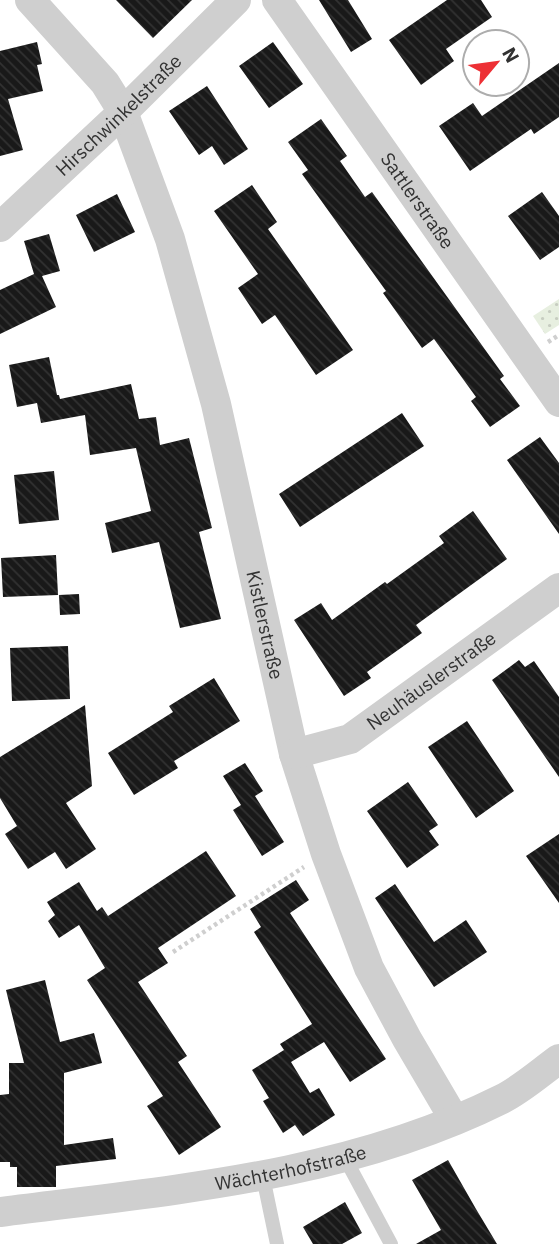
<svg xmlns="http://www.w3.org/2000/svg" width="559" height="1244" viewBox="0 0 559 1244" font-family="'IBM Plex Sans',sans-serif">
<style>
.park{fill:url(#park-dots)}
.building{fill:url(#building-back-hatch)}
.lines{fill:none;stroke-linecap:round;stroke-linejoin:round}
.path{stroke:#cfcfcf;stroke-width:4.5;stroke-dasharray:3.5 3.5;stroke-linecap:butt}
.lane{stroke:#cfcfcf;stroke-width:14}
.street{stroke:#cfcfcf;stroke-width:30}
.labels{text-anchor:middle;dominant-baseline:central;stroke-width:7;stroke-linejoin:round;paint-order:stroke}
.street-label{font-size:19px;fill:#323232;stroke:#fff}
</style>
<defs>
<pattern id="park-dots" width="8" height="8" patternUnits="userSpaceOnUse" patternTransform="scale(1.75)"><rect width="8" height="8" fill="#e7efe0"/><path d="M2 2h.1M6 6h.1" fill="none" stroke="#c7cdc1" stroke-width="1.8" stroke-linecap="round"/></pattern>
<pattern id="building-back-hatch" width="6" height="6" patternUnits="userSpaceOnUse" patternTransform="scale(1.75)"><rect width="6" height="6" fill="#191919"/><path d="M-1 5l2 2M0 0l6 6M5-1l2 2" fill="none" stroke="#323232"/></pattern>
</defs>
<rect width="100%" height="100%" fill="#fff"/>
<path class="park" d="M559 299V325L545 334 533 316Z"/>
<path class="building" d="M116 0H192L153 38Z
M319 0H348L372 39 351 52Z
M447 0H481L492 17 446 49 454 61 421 85 389 40Z
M37 42 42 64 37 65 43 91 8 99 23 150 0 156V51Z
M273 42 303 84 269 108 239 66Z
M559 63V117L534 134 531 129 470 171 439 126 473 103 482 116Z
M207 86 248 149 224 165 212 146 199 155 169 111Z
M321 119 347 156 340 161 365 197 372 192 504 376 500 379 520 406 490 427 471 401 476 397 434 339 422 348 383 293 386 291 302 174 308 170 288 142Z
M252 185 277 222 268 229 353 350 316 375 275 315 262 324 238 288 258 274 214 211Z
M542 192 559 216V247L540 260 508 216Z
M117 194 135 232 94 252 76 215Z
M49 234 60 271 42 276 56 307 0 334V290L34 274 24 241Z
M49 357 57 395H59L60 399 131 384 139 419 156 417 160 445 189 438 212 528 199 532 221 619 180 628 159 542 112 553 105 523 151 511 136 448 90 455 85 415 41 423 37 403 17 407 9 365Z
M402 413 424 446 300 527 279 494Z
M540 437 559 463V534L507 460Z
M54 471 59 520 19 524 14 475Z
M473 511 507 559 416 625 422 633 367 672 371 678 344 696 294 620 321 603 332 620 385 582 387 584 444 543 439 536Z
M56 555 58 595 3 597 1 558Z
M79 594 80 614 60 615 59 595Z
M68 646 70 699 12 701 10 648Z
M519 660 525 667 534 661 559 697V777L492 680Z
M214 678 240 721 174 761 178 768 134 795 108 753 173 712 169 706Z
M85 705 92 786 66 803 96 849 66 869 55 852 28 869 5 834 17 826 0 798V757Z
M467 721 514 791 476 818 428 747Z
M245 763 263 791 255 796 284 842 262 856 233 810 241 805 223 776Z
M408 782 438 825 429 831 439 845 407 868 367 811Z
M559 834V903L526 856Z
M206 851 236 896 158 948 168 963 138 982 187 1056 178 1062 221 1127 179 1155 147 1106 163 1096 87 980 105 968 79 925 59 938 48 921 55 915 47 902 79 882 97 911 102 907 108 916Z
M296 880 309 900 290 913 386 1059 350 1082 324 1042 291 1062 310 1093 319 1088 335 1115 303 1136 295 1125 283 1133 263 1101 269 1098 252 1070 284 1050 280 1044 312 1024 254 932 261 927 250 909Z
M395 884 434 942 466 920 487 952 434 987 375 898Z
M45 980 60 1042 94 1033 102 1063 64 1073V1145L113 1138 116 1159 56 1166V1187H17V1167H10V1162H0V1095L9 1094V1063H24L6 990Z
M448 1160 476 1209 497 1244H416L441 1230 412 1180Z
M345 1202 362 1233 342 1244H313L303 1227Z"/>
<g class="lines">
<path class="path" d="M548 342 559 335
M173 952 304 867"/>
<path class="lane" d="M345 1158 391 1244
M263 1177 277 1244"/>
<g class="street">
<path id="s1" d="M30 0 105 83 123 112 170 239 216 404 294 754 326 854 369 968 407 1039 454 1119"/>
<path id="s2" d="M277 0 559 402"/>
<path id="s3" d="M0 227 123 112 236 0"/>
<path id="s4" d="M294 754 350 739 559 588"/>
<path id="s5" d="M0 1212C171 1190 346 1177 502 1099 522 1089 541 1072 559 1059"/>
</g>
</g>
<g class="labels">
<g class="street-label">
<text stroke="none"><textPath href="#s3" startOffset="163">Hirschwinkelstraße</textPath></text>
<text stroke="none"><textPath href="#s2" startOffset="245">Sattlerstraße</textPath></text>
<text stroke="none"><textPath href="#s1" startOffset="679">Kistlerstraße</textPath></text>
<text stroke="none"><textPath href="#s4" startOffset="158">Neuhäuslerstraße</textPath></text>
<text stroke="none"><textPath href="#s5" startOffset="294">Wächterhofstraße</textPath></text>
</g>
</g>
<g transform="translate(496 63) rotate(61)"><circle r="33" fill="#ffffff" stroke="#adadad" stroke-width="2"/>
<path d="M0-5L12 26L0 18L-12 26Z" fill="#ed3035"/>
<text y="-10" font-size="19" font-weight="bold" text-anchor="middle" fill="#323232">N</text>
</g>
</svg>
